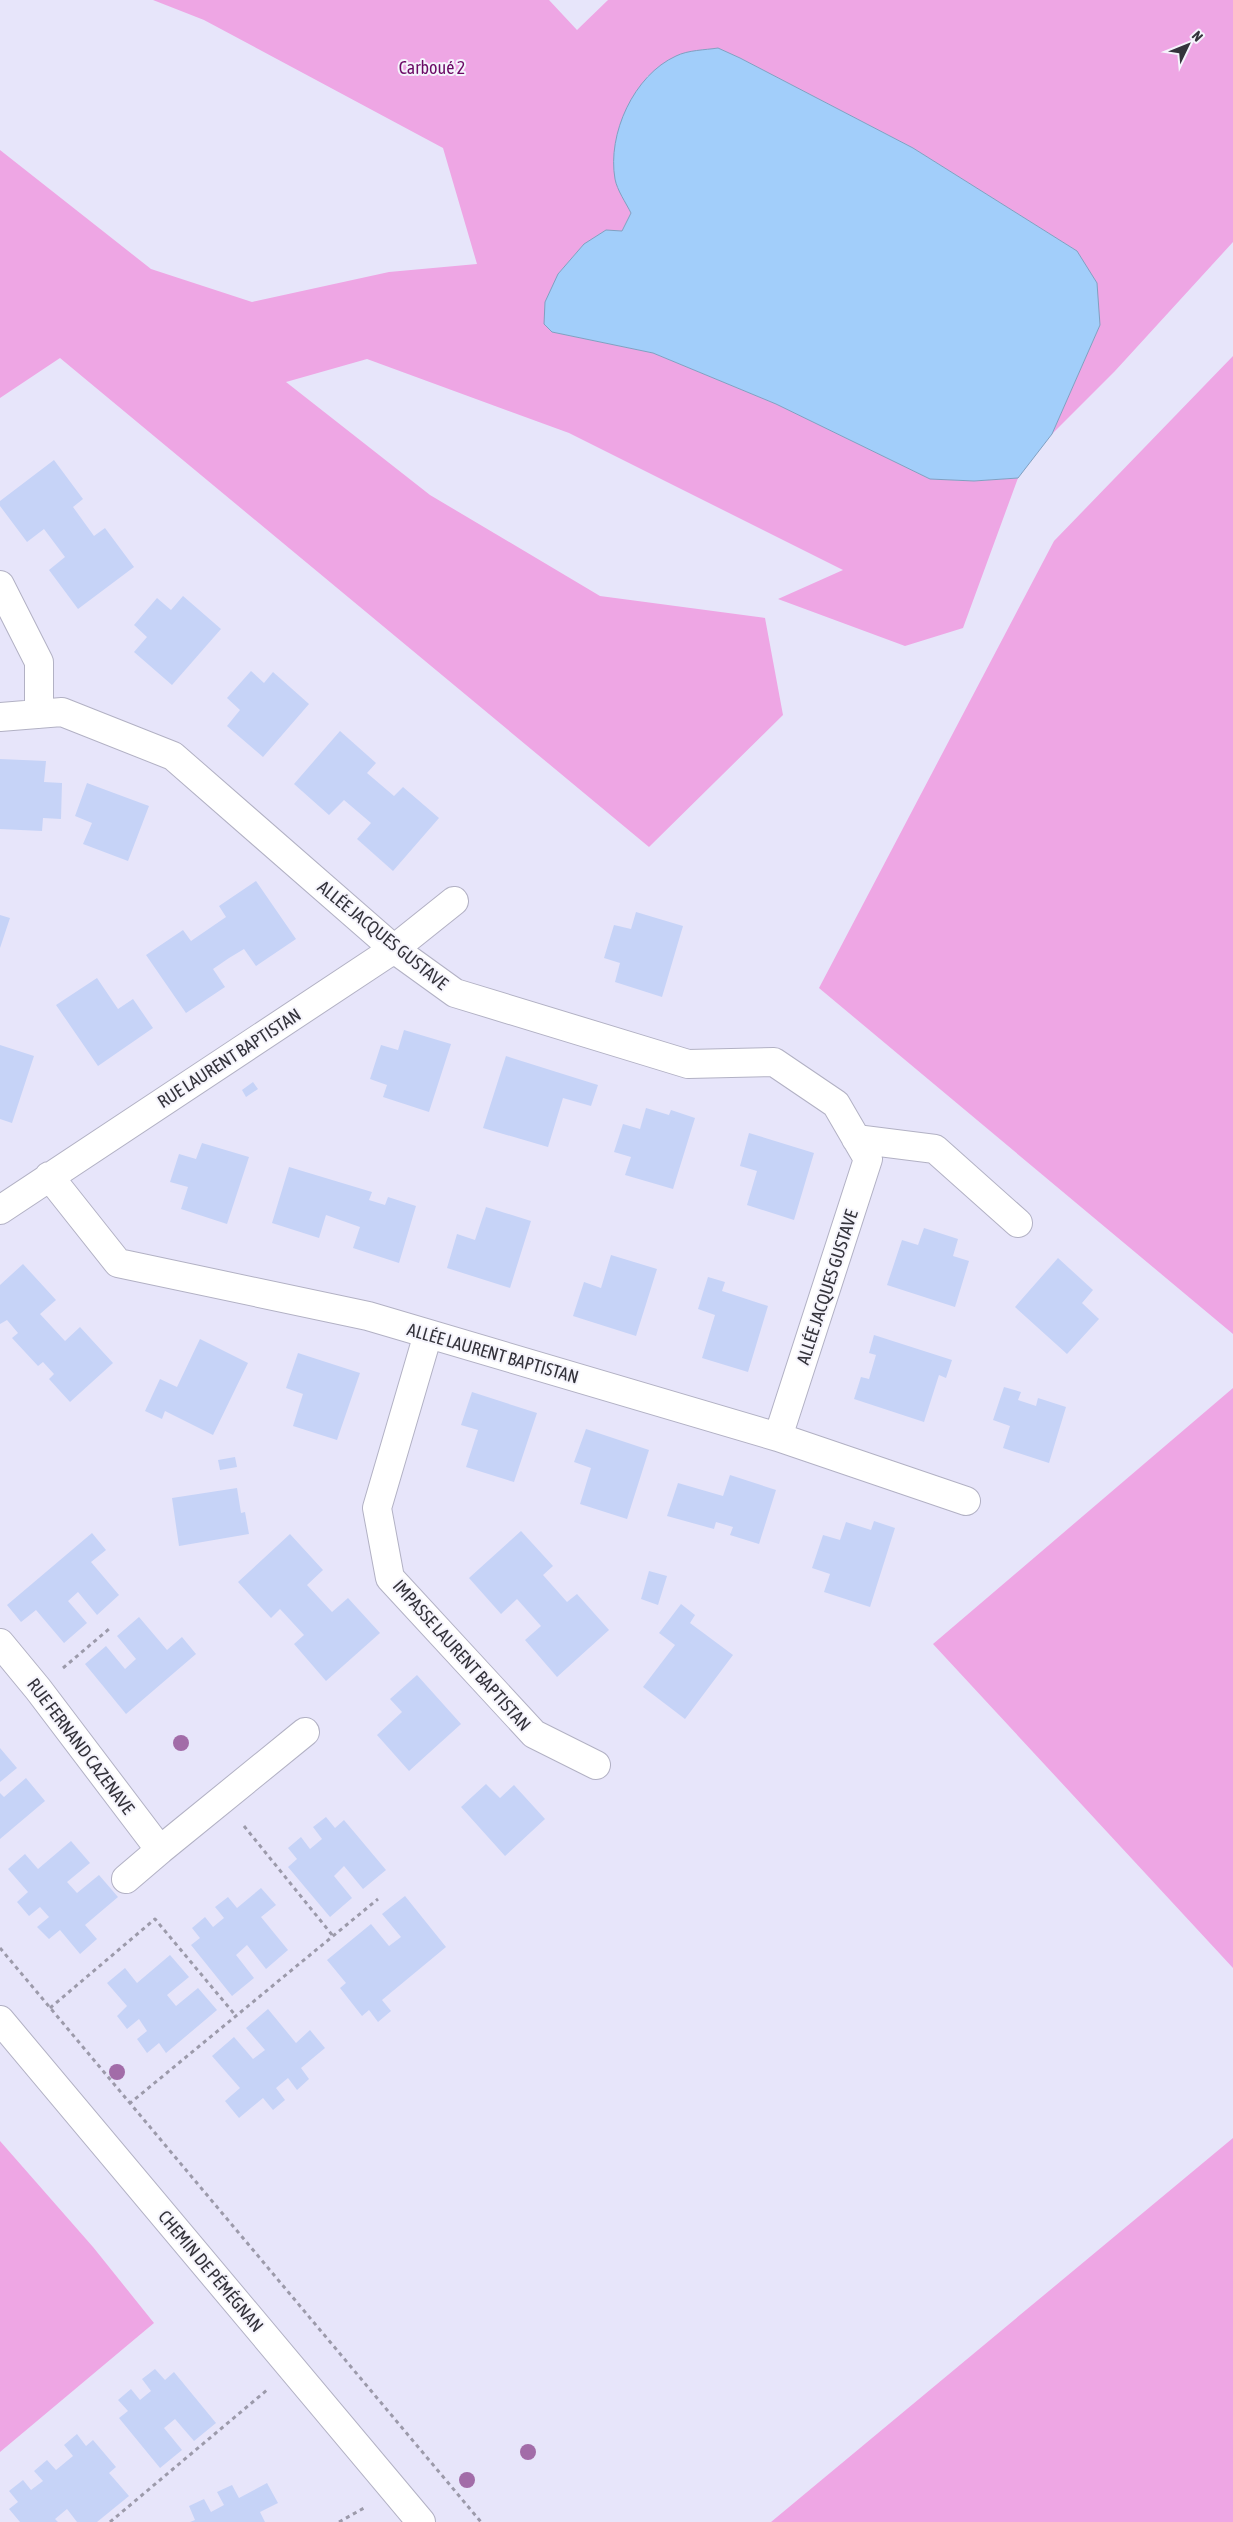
<svg xmlns="http://www.w3.org/2000/svg" width="1233" height="2522" viewBox="0 0 1233 2522" font-family="'Asap Condensed',sans-serif">
<style>
.green{fill:#eea6e4}
.water{fill:#a2cefa;stroke:#81a0c1}
.building{fill:#c6d3f7}
.lines{fill:none;stroke-linecap:round;stroke-linejoin:round}
.minor-casing{stroke:#b2b1c4;stroke-width:30}
.path{stroke:#9c9aaa;stroke-width:3;stroke-dasharray:4 4;stroke-linecap:butt}
.minor{stroke:#fff;stroke-width:28}
.tree{fill:#a26ca8}
.labels{text-anchor:middle;dominant-baseline:central;stroke-width:4;stroke-linejoin:round;paint-order:stroke}
.park-label{font-size:18px;fill:#6a0964;stroke:#f5f4fc}
.street-label{font-size:18px;fill:#34333b;stroke:#f5f4fc}
</style>
<rect width="100%" height="100%" fill="#e7e5fa"/>
<path class="green" d="M153 0H549L577 30 608 0H1233V242L1115 371 1052 434 1100 325 1077 251 913 148 740 58 718 48 677 56 647 77 615 180 631 213 622 231 606 230 584 244 558 274 552 332 653 353 776 404 930 479 974 481 1018 478 963 628 905 646 778 599 843 570 569 433 367 359 286 382 430 495 600 596 765 618 783 715 649 847 60 358 0 398V150L151 269 252 302 389 272 477 264 443 148 204 20Z
M1233 356V1334L819 988 1054 541Z
M1233 1388V1968L933 1644Z
M1233 2138V2522H771Z
M0 2141 93 2247 154 2323 0 2452Z"/>
<path class="water" d="M718 48 740 58 913 148 1077 251 1097 283 1100 325 1052 434 1018 478 974 481 930 479 776 404 653 353 552 332 544 324 545 302 558 274 584 244 606 230 622 231 631 213C626 203 617 190 615 179 607 134 634 75 676 56 688 50 705 50 718 48Z"/>
<path class="building" d="M54 460 83 499 73 507 94 536 105 528 134 567 78 609 49 570 65 557 44 529 27 542 0 506V501Z
M183 596 221 629 172 685 134 652 147 637 134 625 157 598 171 610Z
M251 671 264 683 273 672 309 704 263 757 227 726 240 710 227 698Z
M340 731 376 763 367 773 394 796 403 787 439 818 393 871 357 839 371 823 344 800 329 815 294 784Z
M0 759 46 761 44 782 62 783 61 819 43 818 42 831 0 829Z
M87 783 149 806 128 861 83 844 92 823 75 816Z
M256 881 296 939 256 966 244 949 229 958 213 969 225 987 186 1013 146 955 183 930 191 941 226 917 219 906Z
M636 912 683 926 662 997 615 982 620 963 604 958 614 925 631 929Z
M0 915 10 918 0 948Z
M97 978 118 1009 133 999 153 1028 98 1066 56 1005Z
M404 1030 451 1044 429 1112 383 1097 387 1085 370 1079 381 1045 398 1050Z
M0 1045 34 1056 12 1123 0 1119Z
M506 1056 598 1085 591 1106 563 1098 548 1147 483 1128Z
M253 1082 258 1089 246 1097 242 1090Z
M646 1108 669 1115 671 1110 695 1118 673 1189 625 1175 631 1157 614 1152 623 1124 640 1129Z
M749 1133 814 1153 794 1220 747 1205 757 1171 740 1166Z
M202 1143 249 1157 227 1224 181 1209 188 1187 170 1182 179 1154 196 1159Z
M289 1167 372 1192 369 1200 385 1205 388 1197 416 1206 399 1263 353 1248 360 1227 326 1215 319 1238 272 1223Z
M486 1207 531 1221 510 1288 447 1268 457 1234 475 1240Z
M924 1228 958 1239 953 1256 969 1261 955 1307 887 1285 902 1240 918 1245Z
M611 1255 657 1269 636 1336 573 1316 584 1282 601 1288Z
M1058 1258 1093 1290 1082 1303 1099 1319 1067 1354 1015 1307Z
M23 1264 56 1300 40 1314 65 1341 80 1327 113 1363 70 1402 49 1379 54 1374 43 1362 38 1366 12 1338 18 1333 7 1320 0 1324V1285Z
M708 1277 725 1282 722 1291 768 1306 748 1372 702 1358 715 1315 698 1309Z
M874 1335 952 1360 946 1378 939 1375 924 1422 854 1399 861 1377 869 1379 876 1355 869 1353Z
M200 1339 248 1363 213 1435 165 1411 162 1419 145 1411 160 1379 177 1387Z
M298 1353 360 1373 337 1440 293 1426 303 1394 286 1388Z
M1004 1387 1021 1392 1018 1400 1036 1406 1038 1398 1066 1407 1049 1463 1003 1448 1010 1426 993 1420Z
M472 1392 537 1413 514 1482 466 1467 478 1430 461 1425Z
M586 1429 649 1450 627 1519 580 1504 591 1468 574 1462Z
M235 1457 237 1467 220 1470 218 1460Z
M730 1475 776 1490 759 1544 730 1535 733 1527 716 1522 714 1529 667 1516 678 1483 723 1496Z
M237 1488 241 1513 245 1512 249 1534 179 1546 172 1498Z
M874 1521 895 1528 870 1607 824 1592 830 1574 812 1568 823 1535 840 1540 846 1522 871 1530Z
M521 1531 553 1566 543 1575 567 1602 577 1594 609 1630 557 1677 525 1640 541 1626 517 1599 501 1614 469 1578Z
M92 1533 106 1550 91 1562 119 1595 97 1615 78 1592 68 1601 87 1623 64 1643 36 1610 21 1622 7 1605Z
M290 1534 323 1570 307 1585 332 1612 348 1598 380 1633 326 1681 294 1644 304 1635 280 1609 271 1618 238 1582Z
M649 1571 667 1576 658 1605 641 1599Z
M681 1604 695 1615 690 1623 733 1655 685 1719 643 1687 675 1645 659 1633Z
M139 1617 167 1650 182 1637 196 1654 126 1714 85 1664 106 1646 125 1669 136 1659 117 1636Z
M417 1675 461 1724 409 1771 377 1735 402 1712 390 1699Z
M0 1748 17 1768 0 1782Z
M26 1778 45 1801 0 1839V1793L4 1797Z
M486 1784 500 1798 514 1785 545 1819 505 1856 461 1807Z
M326 1817 335 1828 344 1820 386 1870 363 1889 344 1866 334 1876 352 1898 330 1917 288 1867 297 1859 288 1848 301 1837 310 1849 322 1839 313 1827Z
M71 1841 90 1863 67 1882 77 1893 99 1875 118 1897 85 1925 97 1939 80 1954 60 1930 49 1939 37 1927 49 1917 40 1907 29 1916 17 1902 28 1892 8 1869 25 1854 38 1869Z
M261 1888 276 1905 261 1917 288 1950 266 1969 247 1945 236 1955 254 1978 232 1996 191 1945 200 1938 192 1928 205 1917 213 1927 224 1918 215 1907 228 1897 237 1908Z
M405 1896 446 1947 382 2000 391 2011 378 2022 369 2010 362 2016 340 1988 346 1983 327 1960 371 1924 389 1946 401 1937 382 1914Z
M170 1955 189 1977 167 1995 176 2006 198 1988 217 2010 166 2053 159 2043 147 2053 137 2039 147 2031 139 2019 127 2029 117 2016 127 2006 107 1983 125 1968 137 1983Z
M268 2009 296 2043 310 2030 325 2048 301 2068 309 2079 297 2090 288 2078 276 2088 285 2100 273 2110 263 2098 239 2118 225 2101 240 2088 212 2056 234 2037 253 2059 265 2050 246 2028Z
M155 2369 165 2380 174 2372 216 2423 194 2441 175 2419 164 2428 182 2450 160 2468 119 2418 128 2411 118 2400 131 2389 140 2400 151 2391 142 2379Z
M77 2434 86 2446 93 2440 116 2467 109 2473 129 2496 97 2522H77L67 2509 55 2519 58 2522H20L9 2509 18 2502 9 2491 23 2480 31 2490 43 2481 34 2471 47 2460 56 2470 73 2456 64 2445Z
M267 2483 278 2503 260 2512 265 2522H190L195 2520 189 2506 204 2499 211 2512 224 2505 217 2492 232 2485 239 2498Z"/>
<g class="lines">
<defs>
<path id="minor" d="M0 585 39 662V714
M0 717 62 712 173 756 394 949 455 993 688 1064 774 1062 836 1104 868 1159 778 1437
M856 1139 935 1149 1018 1223
M49 1176 118 1263 368 1316 778 1437 966 1501
M0 1210 394 949 454 901
M428 1334 377 1508 390 1578 534 1734 596 1765
M0 1643 38 1689 160 1850 305 1732
M126 1879 160 1850
M0 2020 421 2522"/>
</defs>
<use href="#minor" class="minor-casing"/>
<path class="path" d="M63 1668 109 1629
M244 1826 333 1936
M0 1948 481 2522
M50 2008 155 1919 236 2016
M129 2104 378 1899
M110 2522 267 2390
M339 2522 364 2508"/>
<use href="#minor" class="minor"/>
</g>
<g class="tree">
<circle cx="181" cy="1743" r="8"/>
<circle cx="117" cy="2072" r="8"/>
<circle cx="528" cy="2452" r="8"/>
<circle cx="467" cy="2480" r="8"/>
</g>
<g class="labels">
<g class="park-label">
<text x="432" y="67">Carboué 2</text>
</g>
<g class="street-label">
<text transform="translate(383 935) rotate(39)">ALLÉE JACQUES GUSTAVE</text>
<text transform="translate(229 1058) rotate(-33)">RUE LAURENT BAPTISTAN</text>
<text transform="translate(827 1287) rotate(-72)">ALLÉE JACQUES GUSTAVE</text>
<text transform="translate(493 1353) rotate(16)">ALLÉE LAURENT BAPTISTAN</text>
<text transform="translate(462 1655) rotate(48)">IMPASSE LAURENT BAPTISTAN</text>
<text transform="translate(81 1746) rotate(53)">RUE FERNAND CAZENAVE</text>
<text transform="translate(211 2271) rotate(50)">CHEMIN DE PÉMÉGNAN</text>
</g>
</g>
<g transform="translate(1188 45) rotate(47)" stroke="#f5f4fc" stroke-width="4" paint-order="stroke">
<path d="M0-4L9 19L0 12L-9 19Z" fill="#34333b"/>
<text y="-8" font-size="14" font-weight="bold" text-anchor="middle" fill="#34333b">N</text>
</g>
</svg>
